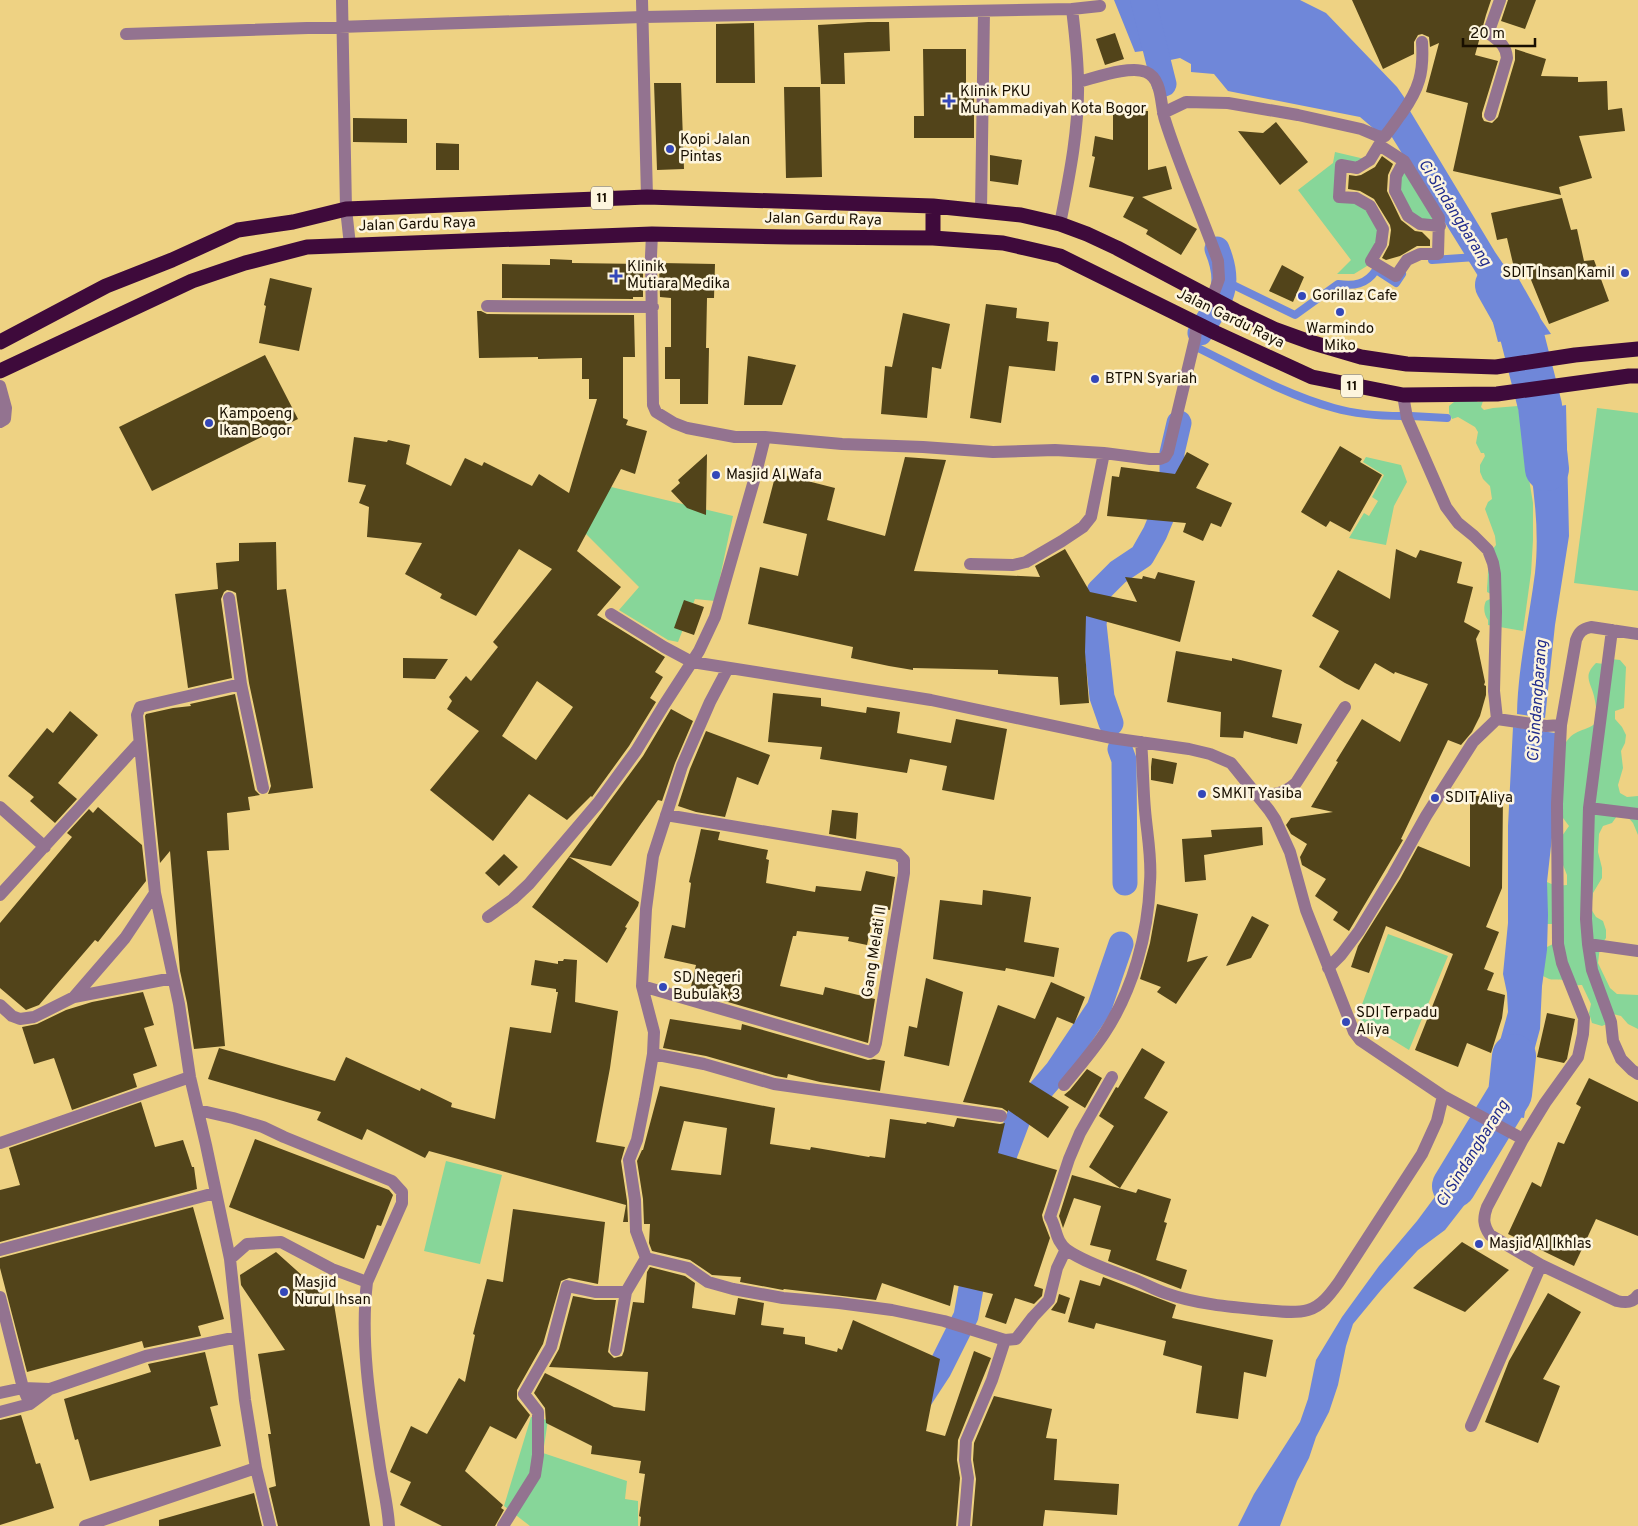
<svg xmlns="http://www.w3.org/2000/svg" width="1638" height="1526" viewBox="0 0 1638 1526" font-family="Overpass,sans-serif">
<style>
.green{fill:#87d699}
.water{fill:#6f87d9}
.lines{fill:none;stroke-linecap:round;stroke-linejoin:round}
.stream{stroke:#6f87d9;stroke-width:8}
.canal{stroke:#6f87d9;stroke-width:25}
.river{stroke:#6f87d9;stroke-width:44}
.building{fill:#52441a;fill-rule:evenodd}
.minor{stroke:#937390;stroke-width:12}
.highway{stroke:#3e0a3b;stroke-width:15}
.poi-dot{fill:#3447b9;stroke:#fdf5de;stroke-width:2}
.labels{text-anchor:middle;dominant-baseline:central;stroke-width:5;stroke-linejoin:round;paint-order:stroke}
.shield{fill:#fdf5de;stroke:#5d5443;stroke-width:1}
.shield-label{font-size:14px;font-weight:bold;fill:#180f00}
.poi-label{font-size:15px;fill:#180f00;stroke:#fdf5de;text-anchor:start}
.street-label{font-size:15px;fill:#180f00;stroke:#fdf5de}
.water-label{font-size:16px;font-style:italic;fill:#212c8c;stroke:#fdf5de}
</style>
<rect width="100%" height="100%" fill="#eed283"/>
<path class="green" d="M1335 152 1369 160 1341 165 1338 197 1356 198 1382 229 1380 244 1367 266 1354 274H1337L1351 260 1298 190 1333 163Z
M1402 165 1439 225 1408 216 1396 176Z
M1475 400 1478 402 1483 401 1481 407 1484 410 1493 408 1518 406 1525 450 1528 453 1531 470 1528 473 1533 503V540L1531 573 1523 631 1488 625V620C1484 615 1483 607 1486 601L1490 599 1491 594 1487 592V588C1489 574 1486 557 1496 545L1495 536 1485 509 1488 502 1492 499 1490 486 1483 479 1480 472V465L1485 456 1484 453H1481L1476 443 1478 432 1475 427 1458 417 1452 419 1449 413V406L1454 402Z
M1597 408 1638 413V591L1574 583Z
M1366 457 1401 465 1407 482 1394 506 1386 545 1349 538 1364 513 1369 516 1378 501 1372 497 1384 475 1363 462Z
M607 486 733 516 715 601 695 599 678 642 668 640 619 610 639 587 583 531Z
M1611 659 1620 660 1626 667 1624 708 1615 711V719L1622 727 1626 735 1625 743 1621 751 1623 768 1618 785 1620 793 1627 797 1638 796V835L1633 823 1626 815 1617 816 1612 823 1603 826 1599 834 1598 852 1602 868V878L1593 893 1591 909 1596 917 1603 921 1606 930V938L1600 946 1598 963 1610 988 1617 994 1638 995V1029L1628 1024 1621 1016 1613 1014 1611 1022 1602 1026 1592 1023 1589 1013 1591 1004 1582 985C1568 986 1571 981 1563 980 1552 978 1554 982 1543 976L1540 955 1547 947 1555 943 1557 924H1547V882L1556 886 1567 885V875L1563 865 1562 836 1569 826 1563 818V748C1573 726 1586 734 1599 720 1596 712 1596 704 1594 696 1590 681 1583 676 1596 663L1604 664Z
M1388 934 1448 956 1409 1050 1357 1018Z
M446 1161 502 1175 480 1264 424 1251Z
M531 1417 548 1420 543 1453 627 1481 625 1499 638 1501V1526H530L504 1506Z"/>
<path class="water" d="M1114 0H1300L1326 13 1397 87 1406 100 1380 134 1360 117 1228 91 1214 74 1191 72V64L1180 58 1156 63 1143 51 1135 52Z
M1410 111 1495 252 1551 334 1498 342 1483 284 1390 134Z
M1566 405 1569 536 1555 625 1545 718 1517 714C1518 666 1529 620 1535 573 1541 520 1530 466 1522 413Z
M1513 727 1555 733V810L1547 882 1548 915 1547 950 1542 986 1540 1029 1534 1051 1524 1118 1484 1111 1491 1088 1500 1041 1508 1012 1507 993 1503 974 1508 923V826Z
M1464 1133 1497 1137 1476 1175 1474 1186 1466 1203 1445 1230 1418 1250 1381 1290 1353 1324 1346 1346 1338 1385 1329 1412 1316 1437 1309 1458 1297 1481 1280 1526H1238L1254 1494 1300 1422 1308 1399 1316 1360 1342 1317 1379 1266 1417 1221 1440 1190Z"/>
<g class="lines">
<path class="stream" d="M1432 260 1476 257
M1225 281 1295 315 1338 284C1354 286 1366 285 1376 270L1396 283 1402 274
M1196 347C1241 369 1286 395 1334 408 1355 414 1380 416 1402 416
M1411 416 1447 418"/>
<path class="canal" d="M1143 0 1164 84
M1200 333C1219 301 1233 288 1217 249
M1111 723 1102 697 1094 624 1099 591 1118 572 1142 556 1155 533 1172 492V453L1179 423
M1120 749 1124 760 1125 883
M994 1187 1003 1159 1020 1114 1057 1071 1099 1008 1121 944
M920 1399 939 1370 966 1316 977 1255"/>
<path class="river" d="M1497 285 1519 324 1540 406 1547 469
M1454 1186 1510 1094 1514 1056"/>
</g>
<path class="building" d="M1352 0H1491L1486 15 1475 55 1498 61 1482 113V117L1484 121 1492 123 1498 117 1515 60V49L1546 59 1541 76 1578 77V82L1607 81 1608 110 1622 108 1625 131 1579 136 1592 178 1559 187 1561 195 1453 171 1468 103 1426 92 1439 43 1430 47 1429 37 1422 34 1418 35 1414 42V54L1383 69Z
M1508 0H1536L1525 29 1501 21Z
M868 22H889L890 51 844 53 845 84H821L818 25Z
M754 23 755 83H716V24Z
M1115 33 1124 59 1105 65 1096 39Z
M923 49H966V86H974V138H914V116H924Z
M654 83H681L684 169 657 170Z
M784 87H820L822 177 786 178Z
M1113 110 1148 111V170L1166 166 1172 189 1142 197 1197 229 1181 255 1146 234 1148 230 1123 217 1134 197 1089 187 1095 157 1092 156 1095 136 1113 140Z
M353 118 407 119V143L353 142Z
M1276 122 1308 162 1280 185 1238 131 1263 133Z
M436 143 459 144V170H436Z
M990 155 1022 160 1018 185 990 181Z
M1382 156 1393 164 1388 175 1387 191 1401 220 1415 231 1422 232 1430 240V246H1417L1400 256 1386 260 1382 258 1389 245 1391 230 1390 225 1374 199 1360 191 1348 189 1349 175 1356 176 1361 175 1375 167Z
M1562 198 1571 230 1577 229 1584 261 1594 260 1609 301 1549 324 1527 270 1515 272 1507 238 1497 240 1491 213Z
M550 259 572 260V263L643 264V297H633V299L502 298V264L550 265Z
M661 263 715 264 714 298H707L706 348H709L708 404H680V379H665V347H671V298L660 297 659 264Z
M1282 265 1304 277 1293 302 1269 291Z
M270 278 312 288 299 351 259 343 266 306 264 305Z
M986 304 1017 308 1016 318 1049 322 1047 341 1058 342 1055 371 1009 366 1001 423 970 418Z
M477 311H481L487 314 634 315 635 357H623V418L628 420 626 425 647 431 635 474 621 469 577 551 621 587 597 615 665 657 655 672 663 677 650 698 656 702 629 746 592 797 591 796 567 820 529 794 493 841 430 790 479 731 447 709 452 701 449 697 466 676 471 681 498 647 493 642 552 569 519 549 476 616 440 598 442 594 405 574 422 543 367 537 369 507 359 503 366 485 348 482 354 437 387 442 388 440 410 445 406 464 451 486 465 458 482 466 484 462 532 486 539 474 569 493 597 399H589V379H582V358L538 359V357L479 358ZM537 681 573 707 536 760 502 736Z
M903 313 950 324 941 369 932 367 927 418 881 414 885 366 892 367Z
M265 355 298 419 152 491 119 427Z
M748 356 796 365 782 405H744Z
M1340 446 1362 459 1360 462 1382 475 1350 532 1330 521 1326 527 1301 512Z
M1187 452 1209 464 1196 488 1232 503 1221 527 1211 523 1203 541 1183 532 1186 523 1107 516 1112 476 1119 477 1121 467 1175 474Z
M707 454 706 515 687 508 671 491 680 483 678 480Z
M905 457 946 460 914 571 1040 577 1035 566 1065 549 1090 592 1137 602 1125 577 1142 579 1143 576 1155 579 1158 572 1195 581 1180 642 1086 616 1085 652 1089 703 1060 705 1058 677 998 674V670L913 668V670L889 666 851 658 853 647 748 624 760 567 798 576 807 534 763 523 776 473 835 488 827 520 885 536Z
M276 542 277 590 286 589 313 788 268 794 271 786 249 683 236 593 232 591 227 590 224 592 221 599 232 678 188 688 175 594 218 589 216 563 239 561V543Z
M1396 549 1416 558 1420 550 1462 562 1457 583 1473 587 1464 622 1480 631 1476 639 1485 682 1484 685 1486 686V695L1480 716 1472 732 1461 745 1448 740 1401 839 1403 840 1349 931 1333 920 1338 912 1315 896 1326 879 1302 865 1300 857 1307 844 1291 834 1286 825 1291 818 1333 812 1311 807 1338 762 1336 761 1362 719 1400 742 1428 684 1395 672 1394 674 1375 663 1359 690 1345 683 1319 667 1339 631 1312 616 1338 570 1390 599Z
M684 600 704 607 694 635 674 628Z
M1176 651 1232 661V658L1282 670 1272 717 1302 724 1297 744 1244 731 1243 738 1220 737 1221 712 1167 702Z
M403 658 448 659 435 679 403 678Z
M773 693 821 698V706L866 713 867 707 900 712 897 733 951 743 956 719 1007 729 994 800 942 790 947 766 910 759 907 773 820 759 822 747 768 742Z
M235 694 255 790 260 795 248 797 250 810 227 813 229 850 207 851 225 1046 194 1049 187 1003 180 971 170 851 160 863 145 716 146 714 173 708 191 706 190 704Z
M671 709 693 721 675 763 662 801 658 800 611 866 569 857 639 902 638 906 625 927 627 928 607 963 532 907 643 756Z
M70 711 98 735 58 783 77 799 55 823 30 801 34 797 8 776 47 728 53 733Z
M706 731 770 755 758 785 737 777 725 817 696 812 678 806 690 769Z
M1152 758 1177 763 1173 784 1151 780V767Z
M1470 796H1503L1502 888 1486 927 1499 932 1484 969 1494 973 1487 990 1505 995 1502 1018 1491 1053 1467 1043 1458 1067 1415 1050 1453 954 1386 926 1369 973 1351 967 1358 946 1400 879 1418 846 1470 867Z
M98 807 142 845 146 881 98 942 95 940 39 1005 26 1010 0 988V923L72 837 67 833 89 809 93 813Z
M832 810 858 813 856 839 829 834Z
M1262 827 1263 845 1204 855 1206 880 1185 882 1182 839 1212 837 1211 830Z
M701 829 720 832 718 840 768 850 766 859 769 860 766 883 815 892 816 886 861 891 866 871 895 877 890 910 875 907 867 945 848 941 849 937 797 931 796 936H793L780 986 823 995 825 987 875 999 868 1043 690 991 696 965 664 958 672 925 685 928 691 883 689 882Z
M504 854 518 867 499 886 485 873Z
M983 890 1031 897 1024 942 1059 948 1054 977 1006 968 1005 971 933 959 940 900 982 905Z
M1157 904 1198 914 1187 962 1208 956 1176 1004 1157 992 1161 987 1140 979 1150 943Z
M1252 916 1269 925 1251 958 1226 966Z
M564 959 577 960 575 1002 618 1011 610 1068 596 1142 625 1147 621 1161 627 1201 628 1222H623L626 1205 429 1151 425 1158 367 1129 362 1140 317 1120 321 1112 208 1079 219 1048 335 1081 346 1057 420 1091 421 1088 452 1103 451 1107 495 1119 510 1027 551 1033 558 992H556V989L531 985 535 960 558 964V961H563Z
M926 978 963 992 949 1066 904 1056 909 1026 917 1028Z
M1051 982 1085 997 1074 1024 1057 1017 1029 1082 1069 1107 1048 1138 1008 1110V1112L1002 1108 963 1102 998 1005 1035 1019Z
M143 992 154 1025 144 1028 157 1066 133 1074 137 1087 72 1110 54 1058 34 1064 22 1027 37 1024 66 1010 92 1002Z
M1547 1013 1575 1019 1567 1059 1564 1063 1537 1057Z
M670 1019 741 1030 742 1024 868 1060 874 1059 885 1061 880 1091 820 1082 788 1074 787 1078 776 1076 706 1056 663 1048Z
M1142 1048 1165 1062 1144 1098 1168 1112 1120 1188 1089 1167 1114 1126 1099 1116 1116 1087 1118 1088Z
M1087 1069 1102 1078 1085 1108 1064 1095 1070 1090Z
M1589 1078 1638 1102V1236L1596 1219 1574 1266 1508 1234 1532 1182 1541 1187 1558 1142 1564 1144 1581 1107 1576 1104Z
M660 1086 775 1108 770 1144 810 1150 811 1147 869 1157 870 1156 885 1158 890 1119 926 1124 927 1122 954 1127 957 1118 1000 1124 1005 1123 998 1153 1057 1170 1042 1215 1043 1220 1050 1238 1034 1286 1043 1289 1042 1296 1034 1304 1015 1298 1006 1324 985 1317 993 1294 954 1285 950 1306 882 1283 876 1300 784 1289 783 1290 740 1282 741 1277 712 1275 690 1260 652 1251 649 1243 650 1224H644L643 1199 637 1161 642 1150H643ZM684 1121 727 1128 721 1175 671 1170Z
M141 1102 155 1147 183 1140 192 1167H194L197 1189 0 1242V1190L20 1185 9 1148Z
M255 1139 389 1190 393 1195 381 1226 377 1225 364 1259 229 1207Z
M1072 1175 1136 1193 1138 1189 1171 1199 1164 1222 1167 1223 1156 1260 1187 1270 1181 1289 1108 1261 1111 1250 1090 1245 1101 1206 1074 1198 1063 1228 1059 1216Z
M193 1207 224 1319 198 1326 201 1336 144 1348 142 1341 27 1372 0 1268V1258Z
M513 1209 605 1222 598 1284 569 1278 561 1281 543 1344 517 1390V1399L530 1415 516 1439 490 1426 465 1471 503 1505 501 1508 504 1510 495 1526H442L400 1505 411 1482 390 1472 411 1426 427 1434 459 1378 465 1382 475 1335 473 1334 487 1279 503 1282Z
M1462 1242 1509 1270 1465 1312 1413 1288Z
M276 1252 334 1304 370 1526H278L269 1488 276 1486 268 1434H271L258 1354 285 1350 241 1285 240 1275Z
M650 1267 685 1276 695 1283 692 1308 735 1315 738 1298 764 1303 761 1325 784 1328 783 1334 805 1337V1344L837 1352 838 1348 842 1350 853 1320 940 1359 926 1431 945 1436 974 1351 991 1358 958 1440 957 1460 960 1478 956 1526H640L641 1517 639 1516 645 1474 639 1473 641 1461 591 1454 592 1446 546 1423 545 1408 534 1393 545 1373 614 1407 645 1411 648 1372 549 1367 559 1349 573 1296 595 1300H616L608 1352 614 1358 622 1356 624 1351 633 1302 644 1303 647 1272Z
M1103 1277 1176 1305 1172 1318 1273 1340 1266 1377 1244 1372 1238 1419 1196 1413 1202 1366 1163 1355 1166 1341 1096 1323 1094 1329 1068 1322 1080 1280 1100 1286Z
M1548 1293 1581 1312 1543 1379 1560 1386 1538 1443 1485 1422 1509 1361Z
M1059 1294 1070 1298 1065 1314 1051 1310 1057 1302Z
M205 1352 218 1405 210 1407 221 1446 90 1481 78 1439 75 1440 64 1399 151 1372 148 1364Z
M994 1396 1052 1409 1046 1438 1057 1439 1054 1480 1119 1484 1117 1515 1045 1510 1043 1526H972L976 1479 973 1460 974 1443Z
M21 1415 36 1464 40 1463 54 1508 0 1525V1420Z
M254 1493 262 1526H159V1520Z"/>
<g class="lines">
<path class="minor" d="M342 0 346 209 350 245
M642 0 647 197
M126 34 643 17 1072 9 1100 6
M1078 82C1095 78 1130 65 1146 72 1163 79 1160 105 1165 120 1180 168 1201 213 1218 261L1219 279 1212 298
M1163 113 1186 102 1228 103 1298 115 1361 129 1380 137 1385 136C1391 129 1396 121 1402 113 1419 89 1424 73 1422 42
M1490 115 1507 58C1506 46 1500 42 1491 35L1490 28 1500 0
M1379 145 1404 161 1439 218 1438 254H1420L1407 260 1396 276 1371 261 1381 244 1383 229 1370 206 1356 198 1339 197 1341 165 1357 168 1370 160Z
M1404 161 1396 176 1395 191 1408 216 1420 224 1440 226
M981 210 984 11
M1060 224C1069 178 1079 130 1078 83 1078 58 1075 34 1072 9
M652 234 651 256 653 405 656 412 674 423 687 428 735 437H765L842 444 923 447 993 452 1055 450 1104 453 1150 459H1160L1165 457 1168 452 1195 339 1197 323
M487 306 653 307
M0 386 6 408 5 419 0 422
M1403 395 1407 418 1446 507 1458 523 1474 536 1488 550 1493 563 1495 574 1496 612 1494 691 1497 719
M970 564 1013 565 1026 562 1062 541 1083 527 1091 517 1104 453
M229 598 241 684 263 788
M611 614 664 647 692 662 931 700 1111 738 1189 749 1210 754 1231 763 1269 810 1275 819 1290 852 1306 910 1354 1032 1360 1040 1443 1096 1523 1139
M1612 630 1589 808 1586 919 1588 944 1592 970 1611 1022 1613 1041 1621 1059 1632 1070 1638 1074
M1638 634 1591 627C1582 629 1579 632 1576 640L1561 725 1557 804 1558 944 1562 963 1584 1018 1583 1034 1578 1057 1545 1103 1523 1139 1487 1207C1483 1218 1483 1225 1490 1235L1541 1265 1617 1301C1626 1303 1633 1303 1638 1295
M728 668 710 702 682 766 653 856 646 909 642 986 654 1032 653 1054 645 1100 637 1140 629 1160 635 1200 636 1231 646 1258 688 1268 708 1282 733 1289 783 1298 839 1303 892 1310 944 1321 1005 1340 1016 1339 1033 1317 1049 1300 1057 1268 1066 1249
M241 684 140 707 137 715 155 893 179 1004 190 1077 206 1145 230 1259 245 1400 256 1468 270 1526
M1497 719 1546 726 1561 725
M1256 794C1272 796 1284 794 1296 783L1345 707
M0 807 45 847
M1589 808 1638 814
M0 895 139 743
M488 917 513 899 529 884 598 803 636 751 664 705 699 651 715 617 755 477 765 437
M1588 944 1638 951
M1328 968 1341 955 1359 931 1393 875 1426 816 1473 742 1497 719
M642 986 870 1052 874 1049 876 1043 904 873V860L898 854 666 815
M74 997 125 938 155 893
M0 1005 12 1016 20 1019 34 1017 74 997 173 978
M653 1054 704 1064 774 1084 1001 1116
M1112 1077 1080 1133 1069 1159 1050 1217C1057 1228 1055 1241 1067 1250 1084 1262 1111 1271 1130 1278 1142 1282 1153 1289 1165 1293 1196 1304 1230 1307 1263 1310 1277 1311 1294 1314 1308 1310 1322 1306 1331 1293 1339 1282L1422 1154 1437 1121 1443 1096
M1064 1085C1078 1068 1092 1052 1104 1034 1133 990 1148 935 1150 882 1152 858 1147 834 1145 810 1143 788 1143 764 1141 742
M198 1110 233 1118 263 1127 284 1137 392 1181 402 1192V1203L367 1282C360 1341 370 1403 379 1461 382 1483 388 1505 389 1526
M0 1143 190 1077
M0 1250 215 1193
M230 1259 247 1244 281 1242 332 1269 367 1282
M0 1297 23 1388 30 1404
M616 1350 626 1292 646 1258
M0 1393 23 1388 50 1389
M0 1412 30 1404 50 1389 146 1356 238 1337
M1471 1426 1541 1265
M85 1526 256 1468
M503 1526 535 1475 538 1455V1412L524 1394 551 1347 567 1286 595 1292H626
M964 1526 968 1478 965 1460 966 1441 992 1380 1005 1340"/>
<path class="highway" d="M933 238V206
M0 342 106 286 172 260 238 230 293 222 346 209 647 197 933 206 1021 215 1060 224 1087 234 1117 248 1236 311 1274 329 1310 342 1361 357 1407 364 1496 367 1575 355 1638 349
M0 371 192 281 245 263 307 247 652 234 790 237 933 238 1003 243 1060 256 1216 333 1312 377 1403 395 1497 394 1629 376H1638"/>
</g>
<g class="poi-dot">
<path d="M946.5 93.5h5v5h5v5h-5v5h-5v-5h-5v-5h5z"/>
<circle cx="670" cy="149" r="5"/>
<circle cx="1625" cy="273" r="5"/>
<path d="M613.5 268.5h5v5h5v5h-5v5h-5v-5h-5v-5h5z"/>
<circle cx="1302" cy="296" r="5"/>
<circle cx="1340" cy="312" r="5"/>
<circle cx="1095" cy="379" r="5"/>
<circle cx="209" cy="423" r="5"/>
<circle cx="716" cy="475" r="5"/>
<circle cx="1202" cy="794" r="5"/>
<circle cx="1435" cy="798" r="5"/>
<circle cx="663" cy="987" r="5"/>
<circle cx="1346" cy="1022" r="5"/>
<circle cx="1479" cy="1244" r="5"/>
<circle cx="284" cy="1292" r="5"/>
</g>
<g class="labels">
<g class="shield">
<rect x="591" y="186.5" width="22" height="23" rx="4"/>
<rect x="1341" y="374.5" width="22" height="23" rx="4"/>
</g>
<g class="shield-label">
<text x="602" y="198">11</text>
<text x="1352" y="386">11</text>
</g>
<g class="poi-label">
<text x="960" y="92">Klinik PKU<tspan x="960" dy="17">Muhammadiyah Kota Bogor</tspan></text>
<text x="680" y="140">Kopi Jalan<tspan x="680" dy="17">Pintas</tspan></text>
<text x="627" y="267">Klinik<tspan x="627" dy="17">Mutiara Medika</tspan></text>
<text x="1615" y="273" text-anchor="end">SDIT Insan Kamil</text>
<text x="1312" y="296">Gorillaz Cafe</text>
<text x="1340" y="329" text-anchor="middle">Warmindo<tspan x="1340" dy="17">Miko</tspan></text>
<text x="1105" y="379">BTPN Syariah</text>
<text x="219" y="414">Kampoeng<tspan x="219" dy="17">Ikan Bogor</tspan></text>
<text x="726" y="475">Masjid Al Wafa</text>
<text x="1212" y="794">SMKIT Yasiba</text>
<text x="1445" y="798">SDIT Aliya</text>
<text x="673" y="978">SD Negeri<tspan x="673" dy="17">Bubulak 3</tspan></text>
<text x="1356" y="1013">SDI Terpadu<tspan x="1356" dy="17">Aliya</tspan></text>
<text x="1489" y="1244">Masjid Al Ikhlas</text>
<text x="294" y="1283">Masjid<tspan x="294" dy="17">Nurul Ihsan</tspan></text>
</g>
<g class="street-label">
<text transform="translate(823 220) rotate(1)">Jalan Gardu Raya</text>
<text transform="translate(417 225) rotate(-2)">Jalan Gardu Raya</text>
<text transform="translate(1230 319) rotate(26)">Jalan Gardu Raya</text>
<text transform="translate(875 952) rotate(-81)">Gang Melati II</text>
</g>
<g class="water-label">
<text transform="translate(1454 213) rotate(58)">Ci Sindangbarang</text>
<text transform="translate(1538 701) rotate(-86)">Ci Sindangbarang</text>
<text transform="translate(1473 1154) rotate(-58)">Ci Sindangbarang</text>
</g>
</g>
<path d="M1463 38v8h72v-8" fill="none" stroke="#180f00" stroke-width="2.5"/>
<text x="1470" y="38" font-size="15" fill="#180f00" stroke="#fdf5de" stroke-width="4" paint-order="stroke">20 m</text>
</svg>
